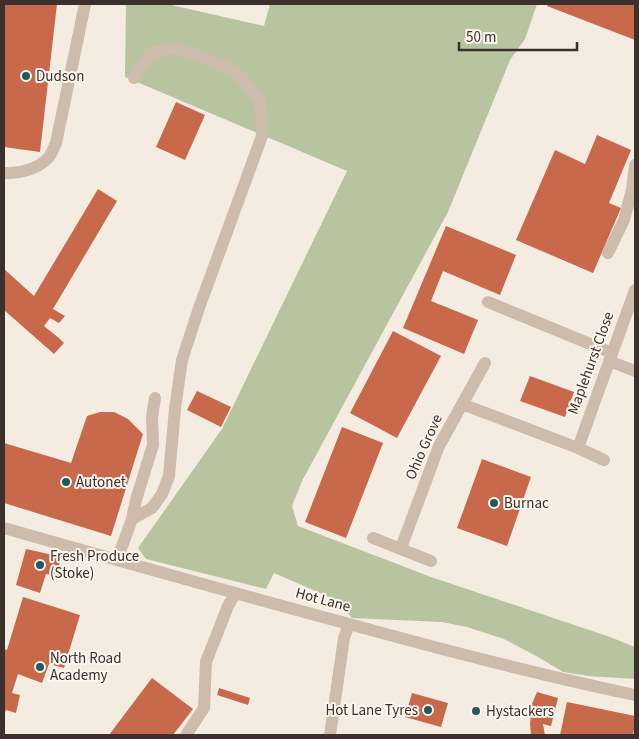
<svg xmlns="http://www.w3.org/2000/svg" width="639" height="739" viewBox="0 0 639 739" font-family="'Source Sans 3',sans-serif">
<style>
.green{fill:#b8c4a0}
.building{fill:#c8694b}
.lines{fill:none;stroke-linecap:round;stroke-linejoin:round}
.minor{stroke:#cdbbac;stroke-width:12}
.poi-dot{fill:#1f5a5e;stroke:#fbf5ee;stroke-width:2}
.labels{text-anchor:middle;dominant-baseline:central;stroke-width:4;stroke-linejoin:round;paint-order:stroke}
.poi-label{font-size:15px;fill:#3b302b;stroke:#fbf5ee;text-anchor:start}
.street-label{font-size:15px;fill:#3b302b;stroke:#fbf5ee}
</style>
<rect width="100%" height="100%" fill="#f4ebe1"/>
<path class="green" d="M126 4H167L264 26 270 4H537L525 39 510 60 448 212 302 481 292 506 298 526 431 577 610 637 635 647V679L588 676 563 672 538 657 504 639 467 627 442 622 352 618 336 600 274 573 266 589 146 559 138 548 222 429 347 171 125 77Z"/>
<path class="building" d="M4 4H57L40 152 4 147Z
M548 4H635V40L547 6Z
M176 102 205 115 185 160 156 147Z
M597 135 631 150 609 203 621 208 593 273 516 240 555 150 585 164Z
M98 189 117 201 53 309 65 316 59 323 50 318 44 326 59 338 64 343 54 354 4 310V269L34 296Z
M446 226 516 255 500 295 443 271 431 301 478 320 464 354 403 328Z
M393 331 441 356 397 438 350 413Z
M530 376 574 392 565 417 520 401Z
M197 391 231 407 221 427 187 410Z
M100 412H114L128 419 143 434 111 536 4 503V443L71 463 87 416Z
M342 427 383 443 346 538 305 522Z
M482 459 531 477 507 546 457 528Z
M26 549 62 557 55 575 46 574 40 593 16 585Z
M23 597 80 615 64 668 49 664 42 683 18 674 12 693 20 695 16 713 6 710 4 715V649L7 650Z
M152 678 193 709 173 735H109Z
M219 688 250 698 248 705 217 695Z
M537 692 558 698 551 726 543 724 545 735H531L530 724 532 704Z
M412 693 448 703 441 727 405 717Z
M567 702 635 716V724L633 735H560Z"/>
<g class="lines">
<path class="minor" d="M4 173C19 174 39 169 49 157 52 153 54 147 56 143L85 4
M608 253 624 220 632 190 635 165
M488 302 612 353
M609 361 635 371
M462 404 578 448 604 460
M578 448 635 290
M132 519 152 508 162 494 169 476 175 409 182 360 199 308 262 136 260 99 235 71 193 54 173 48 151 53 134 78
M4 528C120 561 236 594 353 625 447 651 540 675 635 695
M373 538 431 561
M401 548 439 446 485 363
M117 560 132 519 136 500 153 445 152 417 155 398
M186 735 204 708 206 662 228 606 235 594
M330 735 344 638 349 624"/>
</g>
<g class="poi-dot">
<circle cx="26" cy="76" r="5"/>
<circle cx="66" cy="482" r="5"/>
<circle cx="494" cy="503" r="5"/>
<circle cx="40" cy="565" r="5"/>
<circle cx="40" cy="667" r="5"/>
<circle cx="428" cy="710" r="5"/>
<circle cx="476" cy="711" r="5"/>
</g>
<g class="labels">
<g class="poi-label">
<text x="36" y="76">Dudson</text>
<text x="76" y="482">Autonet</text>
<text x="504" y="503">Burnac</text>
<text x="50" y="556">Fresh Produce<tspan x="50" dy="17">(Stoke)</tspan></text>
<text x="50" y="658">North Road<tspan x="50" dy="17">Academy</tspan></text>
<text x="418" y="710" text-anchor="end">Hot Lane Tyres</text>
<text x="486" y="711">Hystackers</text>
</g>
<g class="street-label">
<text transform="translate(591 363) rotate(-70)">Maplehurst Close</text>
<text transform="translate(424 447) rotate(-66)">Ohio Grove</text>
<text transform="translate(323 600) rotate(15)">Hot Lane</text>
</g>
</g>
<rect width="639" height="739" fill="none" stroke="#3b302b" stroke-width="10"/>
<path d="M459 42v8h118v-8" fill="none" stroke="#3b302b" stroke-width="2.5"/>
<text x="466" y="42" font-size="15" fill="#3b302b" stroke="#fbf5ee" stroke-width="4" paint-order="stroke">50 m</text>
</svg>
